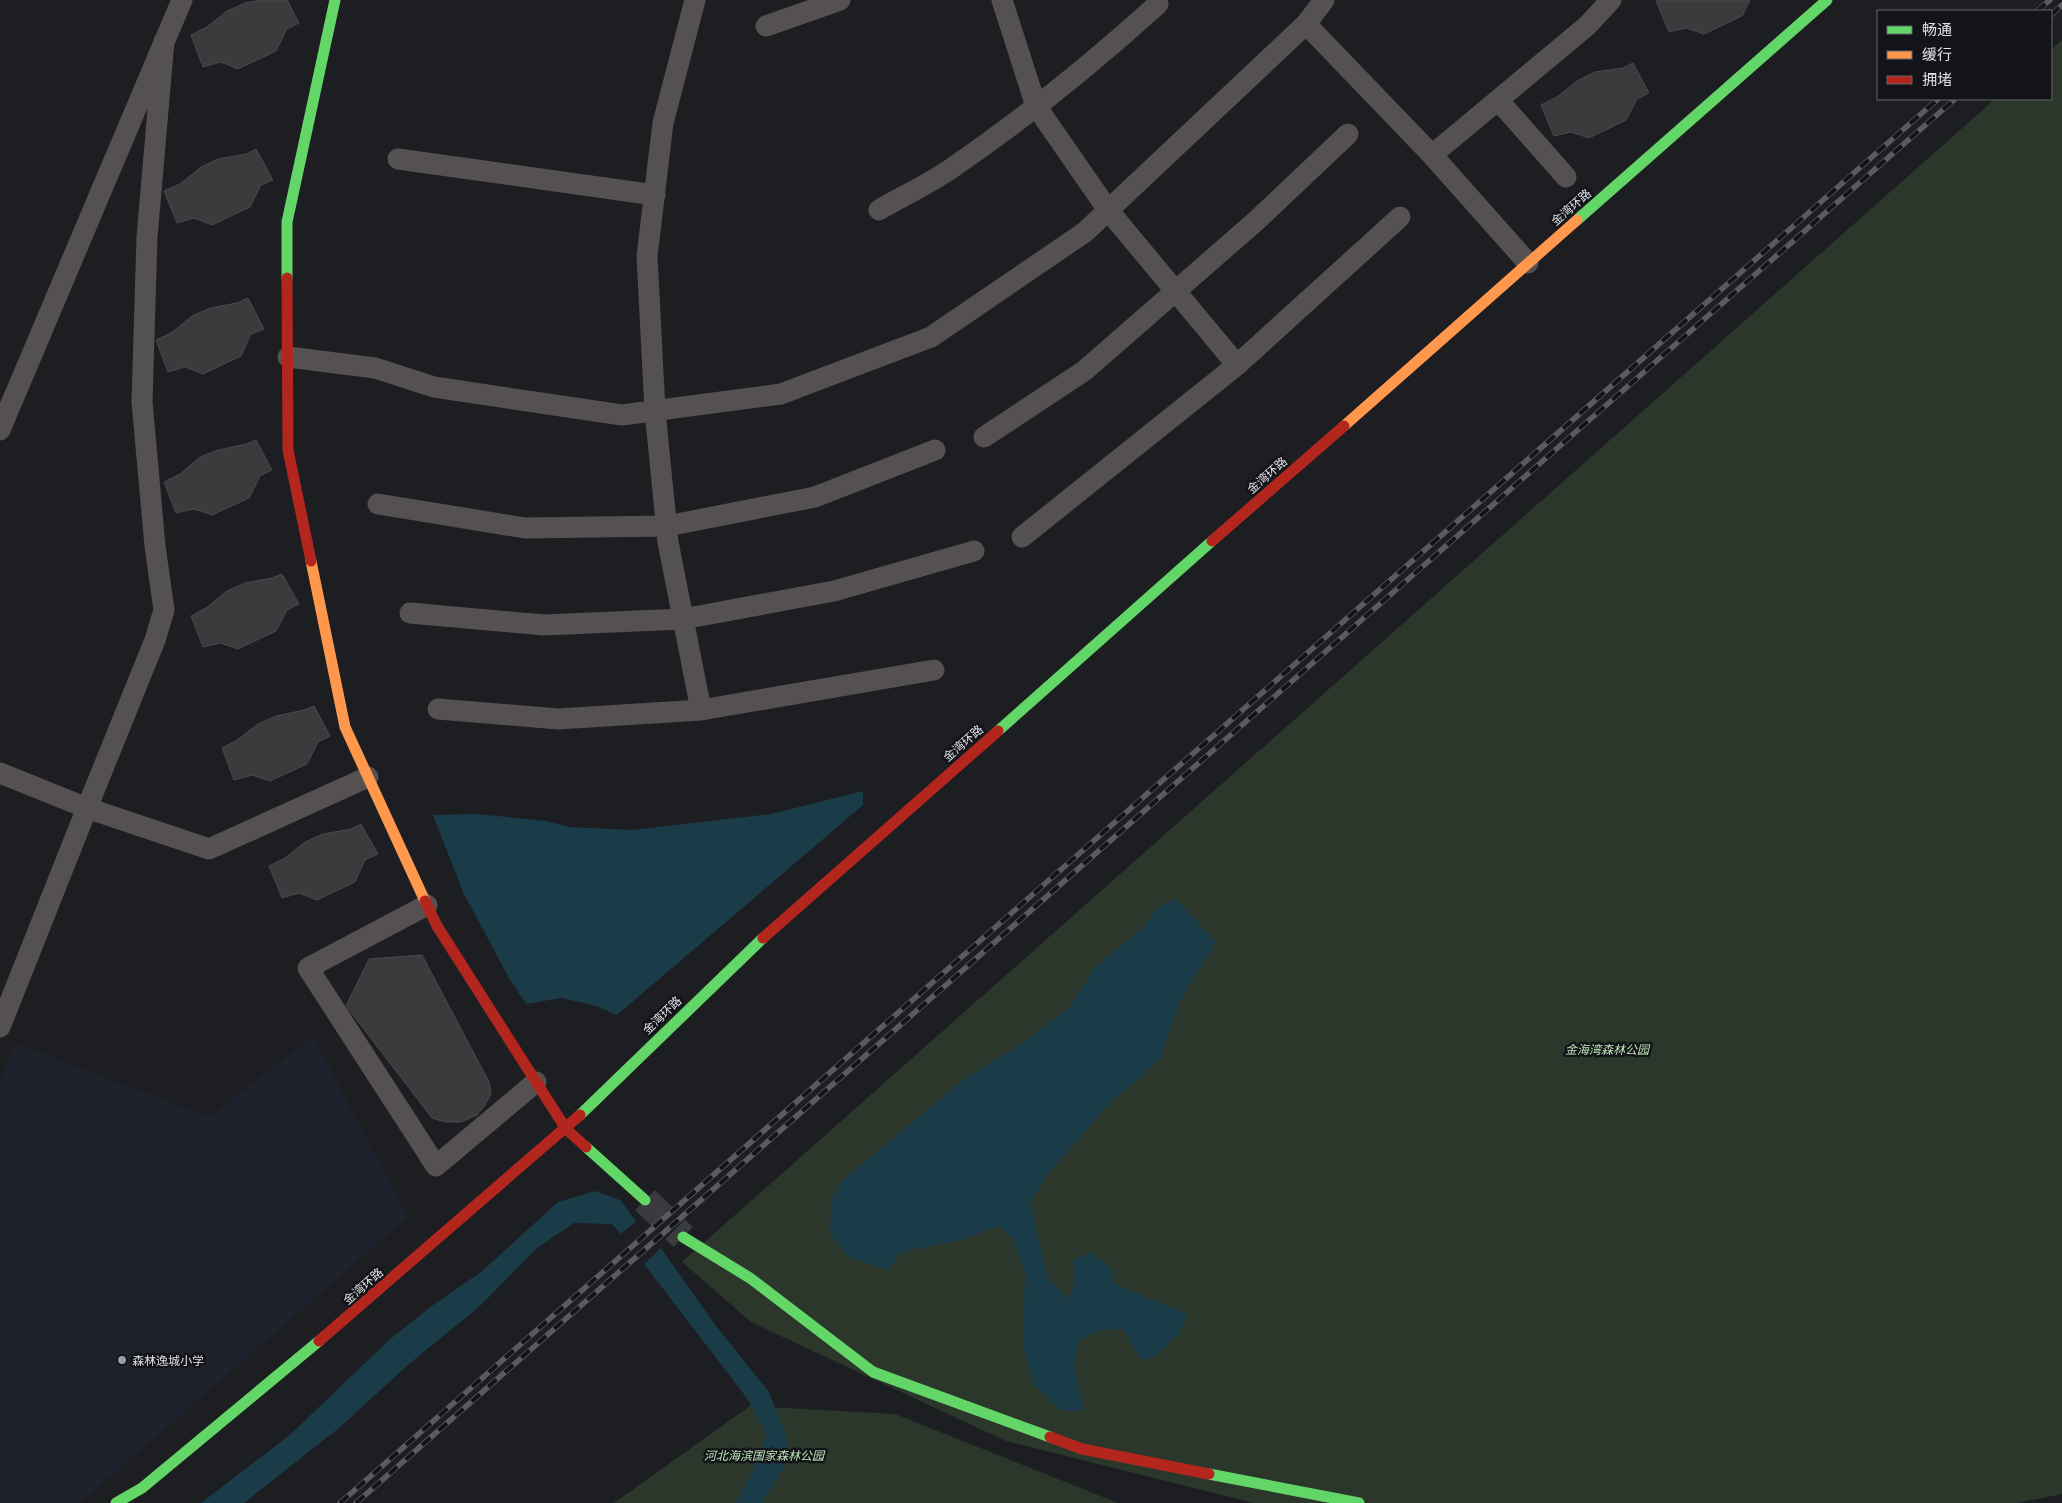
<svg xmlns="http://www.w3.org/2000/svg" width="2062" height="1503" viewBox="0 0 2062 1503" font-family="'Libre Baskerville','Noto Sans SC',serif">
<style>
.built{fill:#1f222c}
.green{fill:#2c372b}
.water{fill:#1a3c49}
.building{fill:#3d3a3e;stroke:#49494c}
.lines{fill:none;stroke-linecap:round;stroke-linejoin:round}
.secondary-tunnel{stroke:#393b3e;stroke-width:28;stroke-dasharray:28 14;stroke-linecap:butt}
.street{stroke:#565151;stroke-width:21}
.fast{stroke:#63d668;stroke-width:11}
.slow{stroke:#ff974d;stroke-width:11}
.jam{stroke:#b3261e;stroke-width:11}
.rail-casing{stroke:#5c5a5c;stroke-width:5.5}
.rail{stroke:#121419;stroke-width:4;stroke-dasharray:11;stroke-linecap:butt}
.poi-dot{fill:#9b9da0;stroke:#121419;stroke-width:2}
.labels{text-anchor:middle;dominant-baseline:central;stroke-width:5;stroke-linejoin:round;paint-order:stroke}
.street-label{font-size:12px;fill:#e0e1e5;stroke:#121419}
.park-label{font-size:12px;font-style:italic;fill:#bde5b4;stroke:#121419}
.poi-label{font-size:12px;fill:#e0e1e5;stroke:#121419;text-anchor:start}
</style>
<rect width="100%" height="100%" fill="#1c1e21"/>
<path class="built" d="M313 1036 408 1217 80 1503H0V1080L15 1043 209 1117Z"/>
<path class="green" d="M2062 40V1494L2017 1503H1253L1006 1441 751 1322 682 1262 1995 99H2051V50Z
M750 1406 895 1414 1118 1503H614Z"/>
<path class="water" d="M863 791V805L617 1015 593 1005 561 998 526 1004 509 978 463 892 433 815 477 814 546 821 570 827 632 830 771 814Z
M1176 899 1216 942 1180 1001 1160 1059 1105 1108 1049 1173 1030 1202 1047 1276 1069 1300 1073 1284V1260L1090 1252 1110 1268 1115 1284 1187 1314 1179 1334 1153 1358 1140 1359 1123 1329 1100 1330 1079 1341 1074 1365 1084 1411 1060 1410 1034 1385 1023 1348 1025 1273 1012 1238 1000 1226 961 1240 901 1252 888 1270 847 1256 830 1233 831 1199 843 1180 963 1080 1021 1044 1070 1007 1095 967 1144 927 1158 907Z
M595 1191 620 1200 636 1221 621 1234 612 1224 574 1223 537 1248 480 1306 409 1364 339 1428 244 1503H201L291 1434 389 1340 433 1305 481 1272 558 1202Z
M661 1248 713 1322 769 1392 788 1441 786 1464 762 1503H735L748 1481 767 1434 746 1397 644 1264Z"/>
<path class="building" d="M261 0H287L299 23 287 29 276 51 238 69 221 62 203 67 191 35 207 27 227 11 245 3Z
M1658 0H1750L1742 16 1704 34 1686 28 1669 32 1656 1Z
M1633 63 1649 93 1637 99 1626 120 1589 138 1571 132 1554 136 1541 105 1557 97 1577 81 1595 72 1623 68Z
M256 149 273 180 261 185 250 207 212 225 194 218 177 223 164 191 180 184 201 167 218 159 246 154Z
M248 298 264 329 251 334 241 356 203 374 185 367 168 372 156 340 171 333 192 316 210 308 237 303Z
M256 440 272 470 260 476 249 498 212 515 194 509 176 513 164 482 180 474 200 457 218 450 246 444Z
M282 574 299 604 287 610 276 631 238 649 220 643 203 647 191 616 206 608 227 591 245 583 272 578Z
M314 706 330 736 318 742 307 764 270 781 252 775 234 780 222 748 237 740 258 724 276 716 304 710Z
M361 824 378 854 365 860 355 882 317 900 299 893 282 898 269 866 285 858 305 842 323 834 351 829Z
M422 955 489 1082 491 1094 485 1105 477 1115 461 1122H445L432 1118 346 1006 369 959Z"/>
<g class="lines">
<path class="secondary-tunnel" d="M645 1200 683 1237"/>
<path class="street" d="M695 0 663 123 647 256 655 411 668 542 701 710
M1002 0 1036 106 1108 210 1237 365
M1306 24 1432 155 1528 263
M766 26 840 0
M1498 100 1566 177
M1432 155 1588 25 1611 0
M398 159 655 195
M879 210C903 196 929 184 952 168 1025 118 1093 63 1158 4
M288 357 375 368 434 387 622 415 781 394 931 337 1085 232 1306 24 1324 0
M0 430 182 0
M984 437 1084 371 1256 221 1348 134
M378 504 525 528 667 526 815 497 935 450
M1022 537 1237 365 1400 217
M410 613 544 625 683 619 834 591 974 551
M438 709 558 719 701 710 934 670
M0 773 87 808 155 640 164 610 155 546 142 402 147 237 164 41
M427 905 308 968 436 1166 536 1082
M0 1027 87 808 209 849 368 777"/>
<path class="fast" d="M1577 220 1827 0
M287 278V222L335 0
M998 731 1212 541
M580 1115 763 938
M586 1147 645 1200
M683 1237 750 1278 873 1372 1050 1437
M1209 1474 1359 1503
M116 1503 142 1488 319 1341"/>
<path class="slow" d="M1344 426 1577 220
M311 561 345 727 425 901"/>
<path class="jam" d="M287 278 288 450 311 561
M1212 541 1344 426
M425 901 437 926 566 1129 586 1147
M763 938 998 731
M319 1341 580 1115
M1050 1437 1082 1449 1209 1474"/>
<defs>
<path id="rail" d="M2037 11 2050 0
M2051 15 2062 5
M340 1503 1938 99
M356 1503 1955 99"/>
</defs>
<use href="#rail" class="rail-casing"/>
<use href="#rail" class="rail"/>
</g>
<circle class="poi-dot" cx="122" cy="1360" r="5"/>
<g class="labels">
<g class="street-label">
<text transform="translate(1571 207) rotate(-41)">金湾环路</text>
<text transform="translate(1267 475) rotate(-41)">金湾环路</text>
<text transform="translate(963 743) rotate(-41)">金湾环路</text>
<text transform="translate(662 1015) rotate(-44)">金湾环路</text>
<text transform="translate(363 1286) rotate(-41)">金湾环路</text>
</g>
<g class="park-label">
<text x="1607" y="1049">金海湾森林公园</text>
<text x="764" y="1455">河北海滨国家森林公园</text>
</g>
<g class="poi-label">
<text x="132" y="1360">森林逸城小学</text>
</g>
</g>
<rect x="1877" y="10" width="175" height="90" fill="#121419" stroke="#64666b"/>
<rect x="1887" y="26" width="25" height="8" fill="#63d668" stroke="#64666b"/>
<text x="1922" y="35" font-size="15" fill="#e0e1e5">畅通</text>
<rect x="1887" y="51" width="25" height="8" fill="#ff974d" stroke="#64666b"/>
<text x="1922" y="60" font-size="15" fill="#e0e1e5">缓行</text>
<rect x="1887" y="76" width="25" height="8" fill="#b3261e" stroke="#64666b"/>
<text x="1922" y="85" font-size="15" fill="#e0e1e5">拥堵</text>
</svg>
